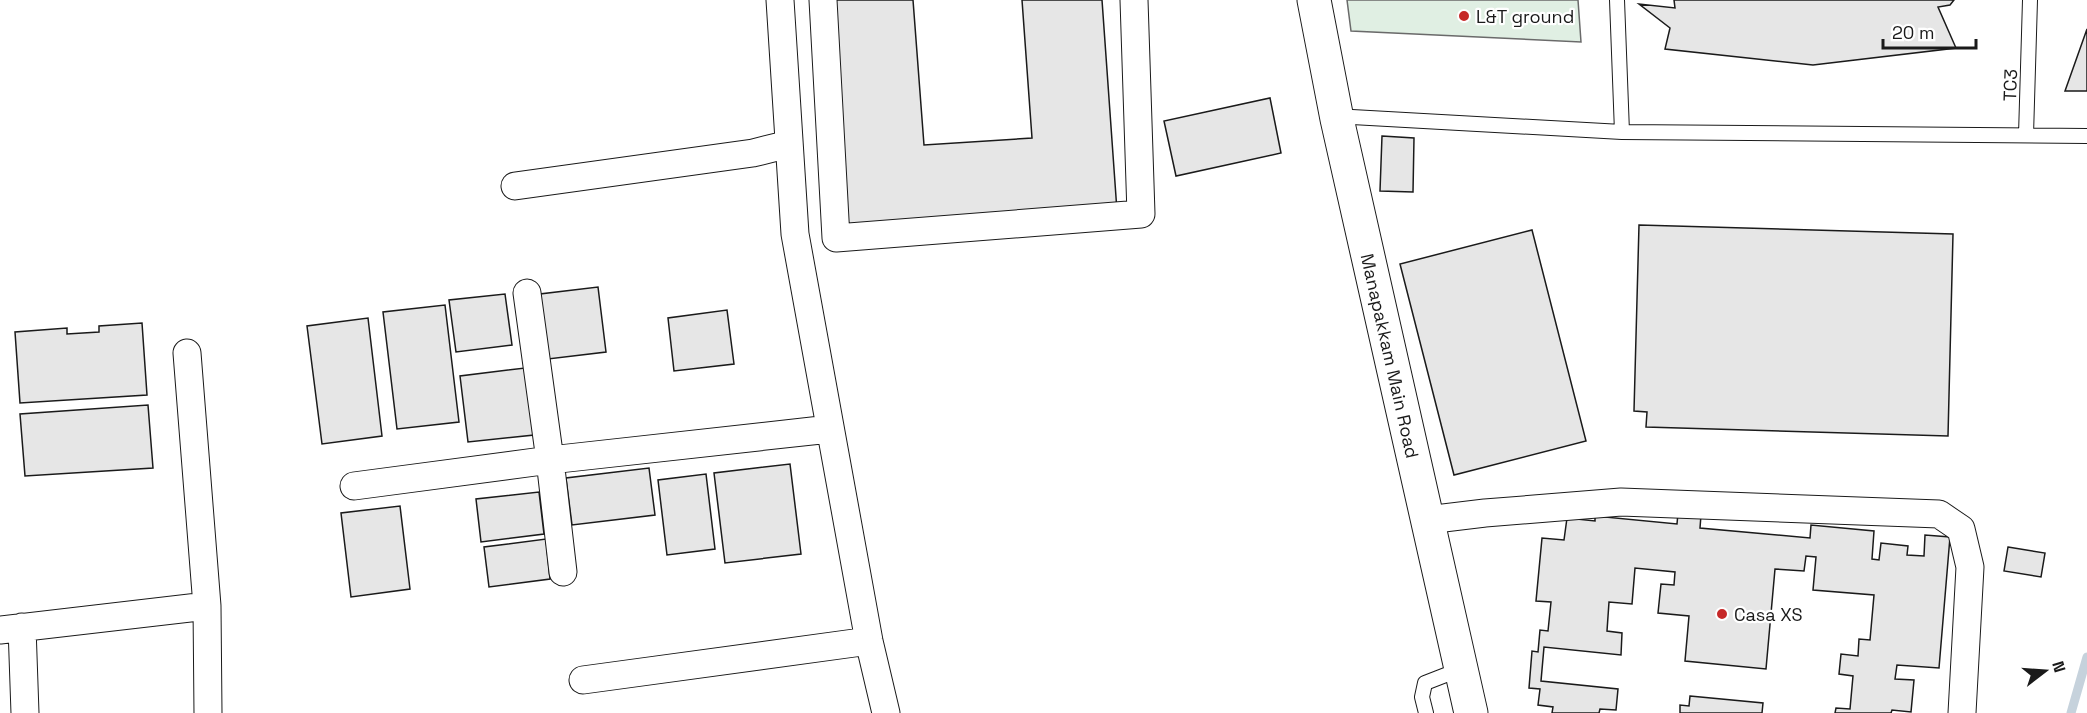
<svg xmlns="http://www.w3.org/2000/svg" width="2087" height="713" viewBox="0 0 2087 713" font-family="'Space Grotesk',sans-serif">
<style>
.green{fill:#e0efe3;stroke:#6a6a6a;stroke-width:1.5}
.lines{fill:none;stroke-linecap:round;stroke-linejoin:round}
.stream{stroke:#c6d2dc;stroke-width:9}
.building{fill:#e6e6e6;stroke:#1a1a1a;stroke-width:1.5}
.lane-casing{stroke:#1a1a1a;stroke-width:16}
.street-casing{stroke:#1a1a1a;stroke-width:29}
.secondary-casing{stroke:#1a1a1a;stroke-width:35}
.lane{stroke:#fff;stroke-width:14}
.street{stroke:#fff;stroke-width:27}
.secondary{stroke:#fff;stroke-width:33}
.poi-dot{fill:#c62828;stroke:#fff;stroke-width:2}
.labels{text-anchor:middle;dominant-baseline:central;stroke-width:4.5;stroke-linejoin:round;paint-order:stroke}
.poi-label{font-size:18px;fill:#1a1a1a;stroke:#fff;text-anchor:start}
.street-label{font-size:18px;fill:#1a1a1a;stroke:#fff}
</style>
<rect width="100%" height="100%" fill="#fff"/>
<path class="green" d="M1347 0H1578L1581 42 1351 31Z"/>
<g class="lines">
<path class="stream" d="M2071 713 2087 657"/>
</g>
<path class="building" d="M831 0H913L924 145 1032 138 1022 0H1102L1117 211 847 230Z
M1674 0H1954L1950 5 1938 7 1956 48 1813 65 1665 49 1670 28 1639 4 1675 8Z
M2087 29V91H2065Z
M1270 98 1281 153 1176 176 1164 121Z
M1382 136 1414 138 1413 192 1380 191Z
M1639 225 1953 234 1948 436 1646 427 1647 412 1634 411Z
M1532 230 1586 441 1454 475 1400 264Z
M598 287 606 352 548 359 540 294Z
M505 294 512 345 456 352 449 300Z
M445 305 459 422 397 429 383 312Z
M727 310 734 364 674 371 668 318Z
M368 318 382 436 322 444 307 326Z
M142 323 147 395 20 403 15 332 67 328V334L99 332V326Z
M525 368 534 435 468 442 460 376Z
M148 405 153 468 25 476 20 414Z
M790 464 801 554 725 563 714 473Z
M649 468 655 515 572 525 566 478Z
M706 474 715 549 667 555 658 480Z
M539 492 544 534 481 542 476 499Z
M400 506 410 589 351 597 341 513Z
M1678 513 1701 515 1700 528 1810 538 1811 525 1874 531 1872 559 1879 560 1881 543 1908 546 1907 555 1924 556 1925 535 1950 537 1939 668 1897 665 1895 679 1914 680 1911 712 1892 710 1891 713H1835L1836 708 1850 709 1853 676 1839 674 1841 654 1858 656 1859 639 1870 640 1874 595 1813 590 1816 557 1806 556 1804 571 1775 569 1766 669 1685 661 1689 616 1658 613 1661 584 1674 585 1675 572 1635 568 1632 604 1609 602 1607 631 1622 633 1621 655 1544 647 1541 681 1618 689 1616 710 1600 709 1599 713H1552L1553 707 1538 705 1540 689 1529 688 1532 651 1538 652 1540 630 1548 631 1551 602 1536 601 1542 538 1564 540 1567 518 1595 521V516L1677 524Z
M546 539 550 579 489 587 484 547Z
M2008 547 2045 553 2041 577 2004 571Z
M1690 696 1763 703 1762 713H1680V705L1689 706Z"/>
<g class="lines">
<defs>
<path id="lane" d="M1617 0 1622 132
M1337 119 1352 117 1622 132 2087 136
M2026 135 2030 0
M1426 713 1422 697 1425 683 1461 669"/>
<path id="street" d="M780 0 795 234 869 641 886 713
M823 0 836 238 1141 214 1134 0
M515 186 753 153 789 144
M527 293 550 460 563 572
M354 486 550 460 830 429
M1427 520 1485 513 1621 502 1939 514 1961 529 1970 567 1962 713
M207 606 208 713
M22 627 25 713
M0 630 207 606 187 353
M583 680 869 641"/>
<g id="secondary">
<path id="s1" d="M1314 0 1337 119 1471 713"/>
</g>
</defs>
<use href="#lane" class="lane-casing"/>
<use href="#street" class="street-casing"/>
<use href="#secondary" class="secondary-casing"/>
<use href="#lane" class="lane"/>
<use href="#street" class="street"/>
<use href="#secondary" class="secondary"/>
</g>
<g class="poi-dot">
<circle cx="1464" cy="16" r="6"/>
<circle cx="1722" cy="614" r="6"/>
</g>
<g class="labels">
<g class="poi-label">
<text x="1476" y="16">L&amp;T ground</text>
<text x="1734" y="614">Casa XS</text>
</g>
<g class="street-label">
<text transform="translate(2010 85) rotate(-88)">TC3</text>
<text stroke="none"><textPath href="#s1" startOffset="364">Manapakkam Main Road</textPath></text>
</g>
</g>
<g transform="translate(2045 671) rotate(73)" stroke="#ffffff" stroke-width="4.5" paint-order="stroke">
<path d="M0-4.5L10 22L0 15L-10 22Z" fill="#1a1a1a"/>
<text y="-9" font-size="16" font-weight="bold" text-anchor="middle" fill="#1a1a1a">N</text>
</g>
<path d="M1883 39v9h93v-9" fill="none" stroke="#1a1a1a" stroke-width="3"/>
<text x="1892" y="39" font-size="18" fill="#1a1a1a" stroke="#ffffff" stroke-width="4.5" paint-order="stroke">20 m</text>
</svg>
